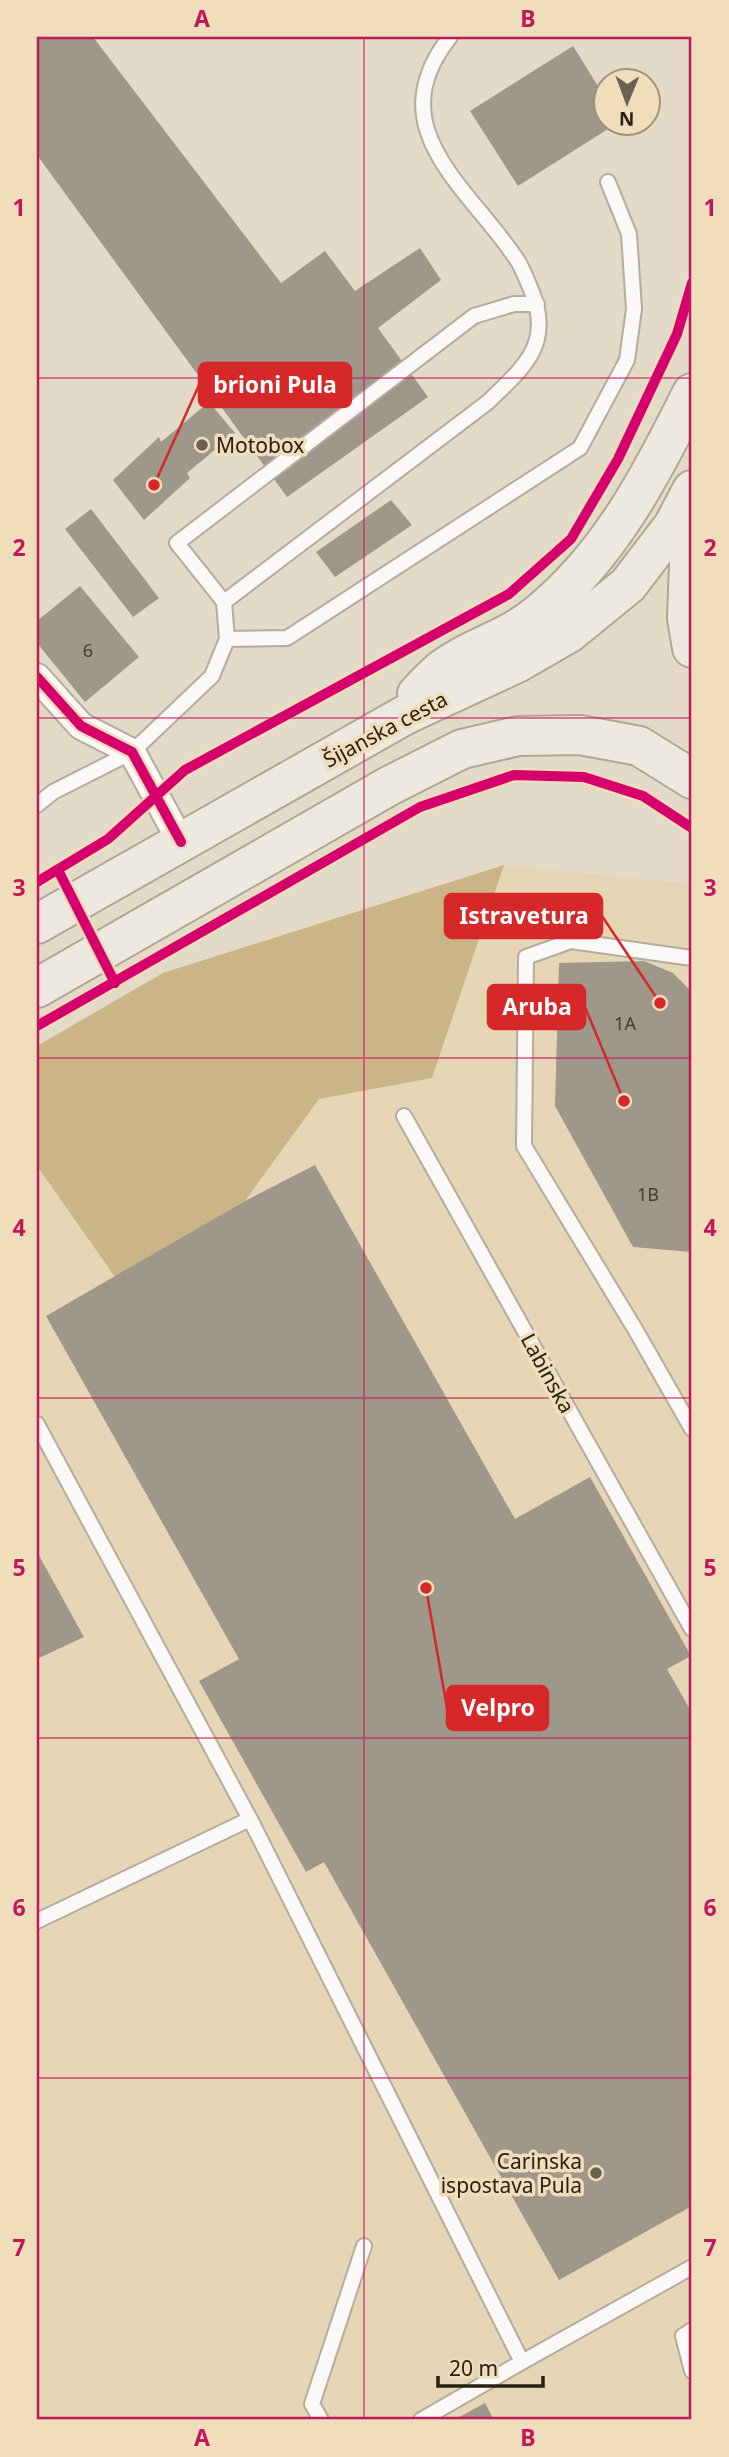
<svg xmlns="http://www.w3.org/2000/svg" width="729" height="2457" viewBox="0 0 729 2457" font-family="'Noto Sans',sans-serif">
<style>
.built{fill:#e6d6b6}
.forest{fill:#cbb485}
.building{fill:#9f9789}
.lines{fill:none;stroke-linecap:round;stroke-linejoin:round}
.lane-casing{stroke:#b4ac9e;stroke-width:18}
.street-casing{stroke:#b4ac9e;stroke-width:30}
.primary-casing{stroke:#b1a793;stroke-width:42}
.lane{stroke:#fbf9f7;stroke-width:14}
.street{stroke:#fbf9f7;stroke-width:26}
.primary{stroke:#eee9e0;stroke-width:38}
.cycleway-casing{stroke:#efddbb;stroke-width:15}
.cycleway{stroke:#d6006c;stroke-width:10}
.grid{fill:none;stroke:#c2185b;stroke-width:2;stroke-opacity:0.55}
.poi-dot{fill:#696253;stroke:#efddbb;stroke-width:2.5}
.labels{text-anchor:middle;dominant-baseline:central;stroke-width:7;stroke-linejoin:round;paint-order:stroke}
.number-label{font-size:18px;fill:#463e31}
.poi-label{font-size:21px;fill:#282114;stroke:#efddbb;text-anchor:start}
.street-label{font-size:21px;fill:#282114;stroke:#efddbb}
.leader{fill:none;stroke:#d62828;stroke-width:2.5}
.callout-dot{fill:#d62828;stroke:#efddbb;stroke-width:2.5}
.callout{fill:#d62828;stroke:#d62828;stroke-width:2.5}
.callout-label{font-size:23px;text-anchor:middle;font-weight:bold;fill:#fff}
.neatline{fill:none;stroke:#c2185b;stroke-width:2.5}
.grid-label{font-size:23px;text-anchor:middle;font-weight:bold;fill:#c2185b}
</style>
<rect width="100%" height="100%" fill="#e3dac7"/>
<path class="built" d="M504 865 692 884V2420H37V1166L114 1277 245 1201 319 1099 432 1078Z"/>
<path class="forest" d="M504 865 432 1078 319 1099 245 1201 115 1277 37 1166V1046L163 973Z"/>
<path class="building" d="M37 37H93L281 283 325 251 355 291 420 248 441 280 378 328 428 397 287 497 37 155Z
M573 46 606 99V122H619L518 186 470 111Z
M209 402 235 433 187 473 190 478 144 520 113 480 159 437 161 442Z
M391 500 412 525 335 577 316 552Z
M91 509 159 598 133 617 65 529Z
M80 586 139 657 85 702 37 643V621Z
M644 961 673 973 692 992 691 1252 633 1247 555 1106 559 963Z
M315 1165 515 1519 590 1477 691 1656 667 1669 692 1713V2206L559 2280 324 1862 306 1872 199 1681 239 1659 46 1316 245 1201Z
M37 1552 84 1637 37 1659Z
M485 2403 494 2420H454Z"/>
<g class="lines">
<defs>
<path id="lane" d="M224 602 488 402C503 387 520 373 531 354 542 335 540 312 532 292 528 283 524 272 519 263 473 190 376 130 450 37
M227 639 287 638 580 448 627 360 634 309 629 234 608 182
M37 805 53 792 132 752 212 676 227 639 224 602 177 543 474 316 514 304H537
M692 958 571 941 526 957 524 1146 635 1329 692 1429
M404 1116 692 1629
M37 1424 250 1819 522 2362 692 2267
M37 1921 250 1819
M692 2330 683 2336 692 2371
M321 2420 312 2404 364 2246
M421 2420 522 2362"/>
<path id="street" d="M37 677 81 726 132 752 181 842"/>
<path id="primary" d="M692 527 690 538 687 618 692 648
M417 694C424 686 432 678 440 671 469 648 509 639 537 615 609 557 652 474 692 393
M37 924 405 715 517 663 569 633 628 585 673 526 692 490
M37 988 389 786 462 749 518 736 580 735 639 746 692 779"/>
</defs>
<use href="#lane" class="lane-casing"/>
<use href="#street" class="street-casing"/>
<use href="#primary" class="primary-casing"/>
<use href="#lane" class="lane"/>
<use href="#street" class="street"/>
<use href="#primary" class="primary"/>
<defs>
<path id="cycleway" d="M37 677 81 726 132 752 181 842
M58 870 115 983
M37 882 108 839 185 770 509 594 571 539 618 459 677 334 692 283
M37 1026 420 807 514 775 584 777 643 796 692 828"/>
</defs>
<use href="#cycleway" class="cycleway-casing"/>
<use href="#cycleway" class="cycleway"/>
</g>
<path class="grid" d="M364 37V2420M37 378H692M37 718H692M37 1058H692M37 1398H692M37 1738H692M37 2078H692"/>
<g class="poi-dot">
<circle cx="202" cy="445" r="7"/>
<circle cx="596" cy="2173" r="7"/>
</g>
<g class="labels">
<g class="number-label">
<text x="88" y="650">6</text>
<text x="625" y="1023">1A</text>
<text x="648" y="1194">1B</text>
</g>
<g class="poi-label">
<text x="216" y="445">Motobox</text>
<text x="582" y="2161" text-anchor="end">Carinska<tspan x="582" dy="24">ispostava Pula</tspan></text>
</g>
<g class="street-label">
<text transform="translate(385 729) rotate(-28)">Šijanska cesta</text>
<text transform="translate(548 1373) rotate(61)">Labinska</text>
</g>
</g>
<path class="leader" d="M154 485L199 385M660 1003L602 916M624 1101L585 1007M426 1588L447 1708"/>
<g class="callout-dot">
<circle cx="154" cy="485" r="7"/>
<circle cx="660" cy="1003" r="7"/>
<circle cx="624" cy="1101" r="7"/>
<circle cx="426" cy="1588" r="7"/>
</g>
<g class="callout">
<rect x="199" y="363" width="152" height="44" rx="7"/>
<rect x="445" y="894" width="157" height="44" rx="7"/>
<rect x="488" y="985" width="97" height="44" rx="7"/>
<rect x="447" y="1686" width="101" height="44" rx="7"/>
</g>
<g class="callout-label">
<text x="275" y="393">brioni Pula</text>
<text x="524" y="924">Istravetura</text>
<text x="537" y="1015">Aruba</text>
<text x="498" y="1716">Velpro</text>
</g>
<rect width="729" height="2457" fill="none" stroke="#efddbb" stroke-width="77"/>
<g transform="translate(627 102) rotate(181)"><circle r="33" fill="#efddbb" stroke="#9f9278" stroke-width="2"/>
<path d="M0-5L12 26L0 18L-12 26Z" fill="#696253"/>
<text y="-10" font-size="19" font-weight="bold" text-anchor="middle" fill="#282114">N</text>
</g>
<path d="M438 2376v10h105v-10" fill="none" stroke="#282114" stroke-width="3.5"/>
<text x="449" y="2376" font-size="21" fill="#282114" stroke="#efddbb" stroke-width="5" paint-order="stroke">20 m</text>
<rect x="38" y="38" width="652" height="2380" class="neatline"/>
<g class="grid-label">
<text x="202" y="27">A</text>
<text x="528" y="27">B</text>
<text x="19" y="216">1</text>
<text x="710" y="216">1</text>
<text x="19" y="556">2</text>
<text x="710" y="556">2</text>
<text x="19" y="896">3</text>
<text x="710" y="896">3</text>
<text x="19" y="1236">4</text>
<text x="710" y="1236">4</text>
<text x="19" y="1576">5</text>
<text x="710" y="1576">5</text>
<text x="19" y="1916">6</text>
<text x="710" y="1916">6</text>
<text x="19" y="2256">7</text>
<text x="710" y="2256">7</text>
<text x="202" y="2446">A</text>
<text x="528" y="2446">B</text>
</g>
</svg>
